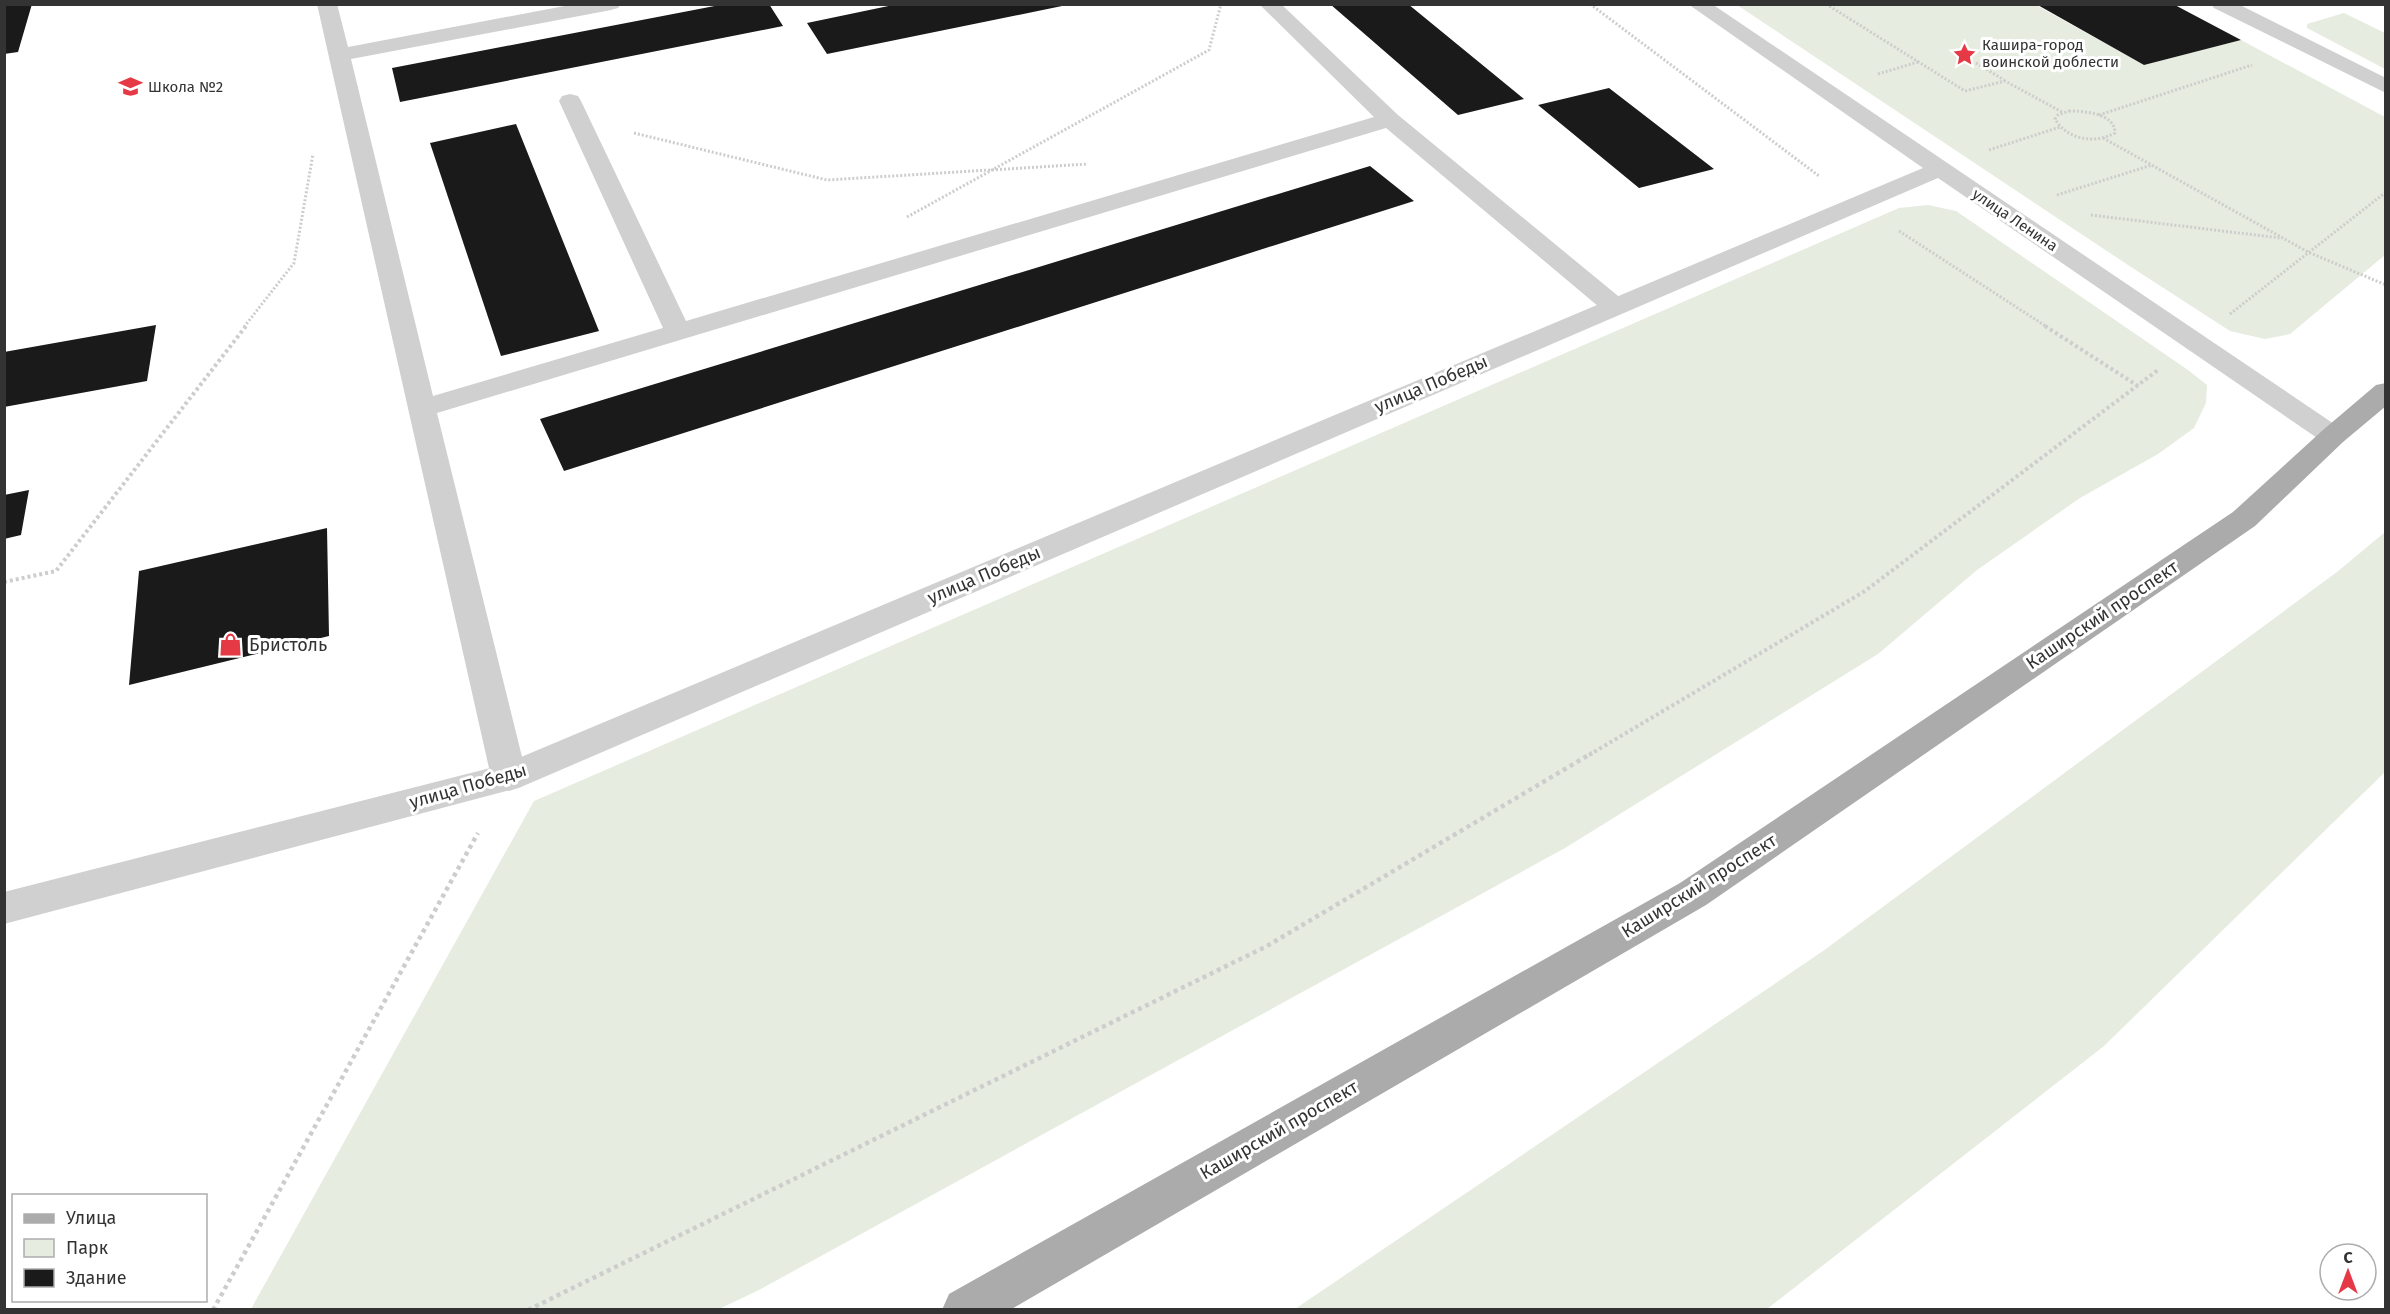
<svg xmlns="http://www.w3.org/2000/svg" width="2390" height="1314" viewBox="0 0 2390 1314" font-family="'Fira Sans',sans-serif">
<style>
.green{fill:#e6ecdf}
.building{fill:#1a1a1a}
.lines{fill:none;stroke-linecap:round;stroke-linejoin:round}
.path-far2{stroke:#cdcdcd;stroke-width:3;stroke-dasharray:2 2;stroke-linecap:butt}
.path-far1{stroke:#cdcdcd;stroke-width:4;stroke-dasharray:3 3;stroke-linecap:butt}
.path{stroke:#cdcdcd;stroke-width:4.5;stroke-dasharray:4 4;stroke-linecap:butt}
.service{fill:#d0d0d0;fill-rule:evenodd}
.minor{fill:#d0d0d0;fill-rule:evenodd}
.primary{fill:#ababab;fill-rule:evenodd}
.labels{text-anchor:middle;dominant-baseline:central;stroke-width:6;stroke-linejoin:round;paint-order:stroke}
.far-poi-label{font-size:15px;fill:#333;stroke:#fff;text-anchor:start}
.far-street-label{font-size:15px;fill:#333;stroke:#fff}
.street-label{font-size:18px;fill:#333;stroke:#fff}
.poi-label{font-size:18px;fill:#333;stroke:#fff;text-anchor:start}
</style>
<rect width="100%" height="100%" fill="#fff"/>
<path class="green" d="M1737 5H2036L2144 65 2241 40 2385 117V255L2290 334 2265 339 2230 331 2128 265Z
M2344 13 2385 33V69L2307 28V24Z
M1928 205 1956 211 2188 370 2207 385 2206 403 2194 428 2158 454 2080 498 1977 570 1878 654 1565 848 759 1290 719 1309H251L534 801 1899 208Z
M2385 532V772L2104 1046 1767 1309H1295L1823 951 2337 572Z"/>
<path class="building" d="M4 4H32L18 52 4 54Z
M725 4H769L783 26 400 102 392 68Z
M898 4H1062V6L827 54 807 23Z
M1330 4H1408L1524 99 1458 115Z
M2036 4H2173L2241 40 2144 65Z
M1609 88 1714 169 1639 188 1538 105Z
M516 124 599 331 501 356 430 143Z
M1370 166 1414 201 564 471 540 419Z
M156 325 147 381 4 407V352Z
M29 490 21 535 4 539V495Z
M327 528 329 636 129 685 139 571Z"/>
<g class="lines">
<path class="path-far2" d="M1590 4 1819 176
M1826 4 1965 91 2005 81 2062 112
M1976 63 2004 80
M1878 74 1918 62
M2069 111C2084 111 2115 113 2115 133 2095 144 2067 140 2055 119L2058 115Z
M2099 115 2252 65
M634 133 827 180 1088 164
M2103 138 2308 252 2386 285
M1989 150 2060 127
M2057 195 2152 165
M2091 215 2280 238
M907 217 1209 50 1221 4
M1899 231 2047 327
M2230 314 2386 192
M244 327 294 263 313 154"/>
<path class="path-far1" d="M2045 326 2138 386
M4 582 56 571 246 326
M1589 755 1865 591 2158 370"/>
<path class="path" d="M213 1310 478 833
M528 1310 1267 946 1592 753"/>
<path class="service" d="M317 4H337L348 47 575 4H621L618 8 611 10 351 59 433 396 663 328 559 101 562 96 570 94 578 96 581 101 686 321 1374 117 1259 4H1281L1398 115 1623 300 1627 306 1623 312 1614 314 1605 312 1386 128 437 413 527 777 521 787 509 791 497 787 491 777Z
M2211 4H2238L2386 78V93L2214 8Z"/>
<path class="minor" d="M1688 4H1712L2343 430 2347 436 2343 442 2333 445 2323 442 1938 178 521 787 4 924V892L502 765 1923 168Z"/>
<path class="primary" d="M2386 383V406L2343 442 2255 526 1706 905 1010 1310H942L949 1294 1680 883 2233 512 2323 430 2376 385Z"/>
</g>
<defs>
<symbol id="sight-bare" viewBox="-9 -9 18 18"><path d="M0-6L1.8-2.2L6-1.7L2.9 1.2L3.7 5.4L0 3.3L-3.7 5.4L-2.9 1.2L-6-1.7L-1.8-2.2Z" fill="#e63946" stroke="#fff" stroke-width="2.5" paint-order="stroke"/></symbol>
<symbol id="school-bare" viewBox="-9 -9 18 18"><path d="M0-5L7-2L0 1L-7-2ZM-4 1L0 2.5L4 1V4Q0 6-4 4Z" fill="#e63946" stroke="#fff" stroke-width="2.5" paint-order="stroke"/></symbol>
<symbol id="shop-bare" viewBox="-9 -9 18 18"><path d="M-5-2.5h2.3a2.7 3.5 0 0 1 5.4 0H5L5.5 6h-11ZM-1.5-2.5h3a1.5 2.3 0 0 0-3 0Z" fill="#e63946" stroke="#fff" stroke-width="2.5" paint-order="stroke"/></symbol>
</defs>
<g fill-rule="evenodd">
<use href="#sight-bare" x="1948" y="38" width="33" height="33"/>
<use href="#school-bare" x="114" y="70" width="33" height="33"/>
<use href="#shop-bare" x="214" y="628" width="33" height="33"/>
</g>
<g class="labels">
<g class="far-poi-label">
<text x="1982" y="45">Кашира-город<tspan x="1982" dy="17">воинской доблести</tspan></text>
<text x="148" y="87">Школа №2</text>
</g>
<g class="far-street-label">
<text transform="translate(2015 220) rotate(34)">улица Ленина</text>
</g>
<g class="street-label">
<text transform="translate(1431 384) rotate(-23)">улица Победы</text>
<text transform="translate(984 575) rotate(-23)">улица Победы</text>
<text transform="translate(2102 615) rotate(-34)">Каширский проспект</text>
<text transform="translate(468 786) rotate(-16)">улица Победы</text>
<text transform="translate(1699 886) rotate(-32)">Каширский проспект</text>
<text transform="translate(1279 1130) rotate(-30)">Каширский проспект</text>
</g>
<g class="poi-label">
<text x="249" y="645">Бристоль</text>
</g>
</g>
<rect width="2390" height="1314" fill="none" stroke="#333333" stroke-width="12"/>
<rect x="12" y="1194" width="195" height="108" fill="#ffffff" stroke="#adadad" stroke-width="1.5"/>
<rect x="24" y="1214" width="30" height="9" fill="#ababab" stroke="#adadad" stroke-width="1.5"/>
<text x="66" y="1224" font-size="18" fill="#333333">Улица</text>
<rect x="24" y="1239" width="30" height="18" fill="#e6ecdf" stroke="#adadad" stroke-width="1.5"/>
<text x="66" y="1254" font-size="18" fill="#333333">Парк</text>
<rect x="24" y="1269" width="30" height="18" fill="#1a1a1a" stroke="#adadad" stroke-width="1.5"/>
<text x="66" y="1284" font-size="18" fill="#333333">Здание</text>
<g transform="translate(2348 1272)"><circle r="28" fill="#ffffff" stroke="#adadad" stroke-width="1.5"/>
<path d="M0-4.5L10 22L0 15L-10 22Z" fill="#e63946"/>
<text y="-9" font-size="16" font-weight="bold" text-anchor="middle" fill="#333333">С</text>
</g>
</svg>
